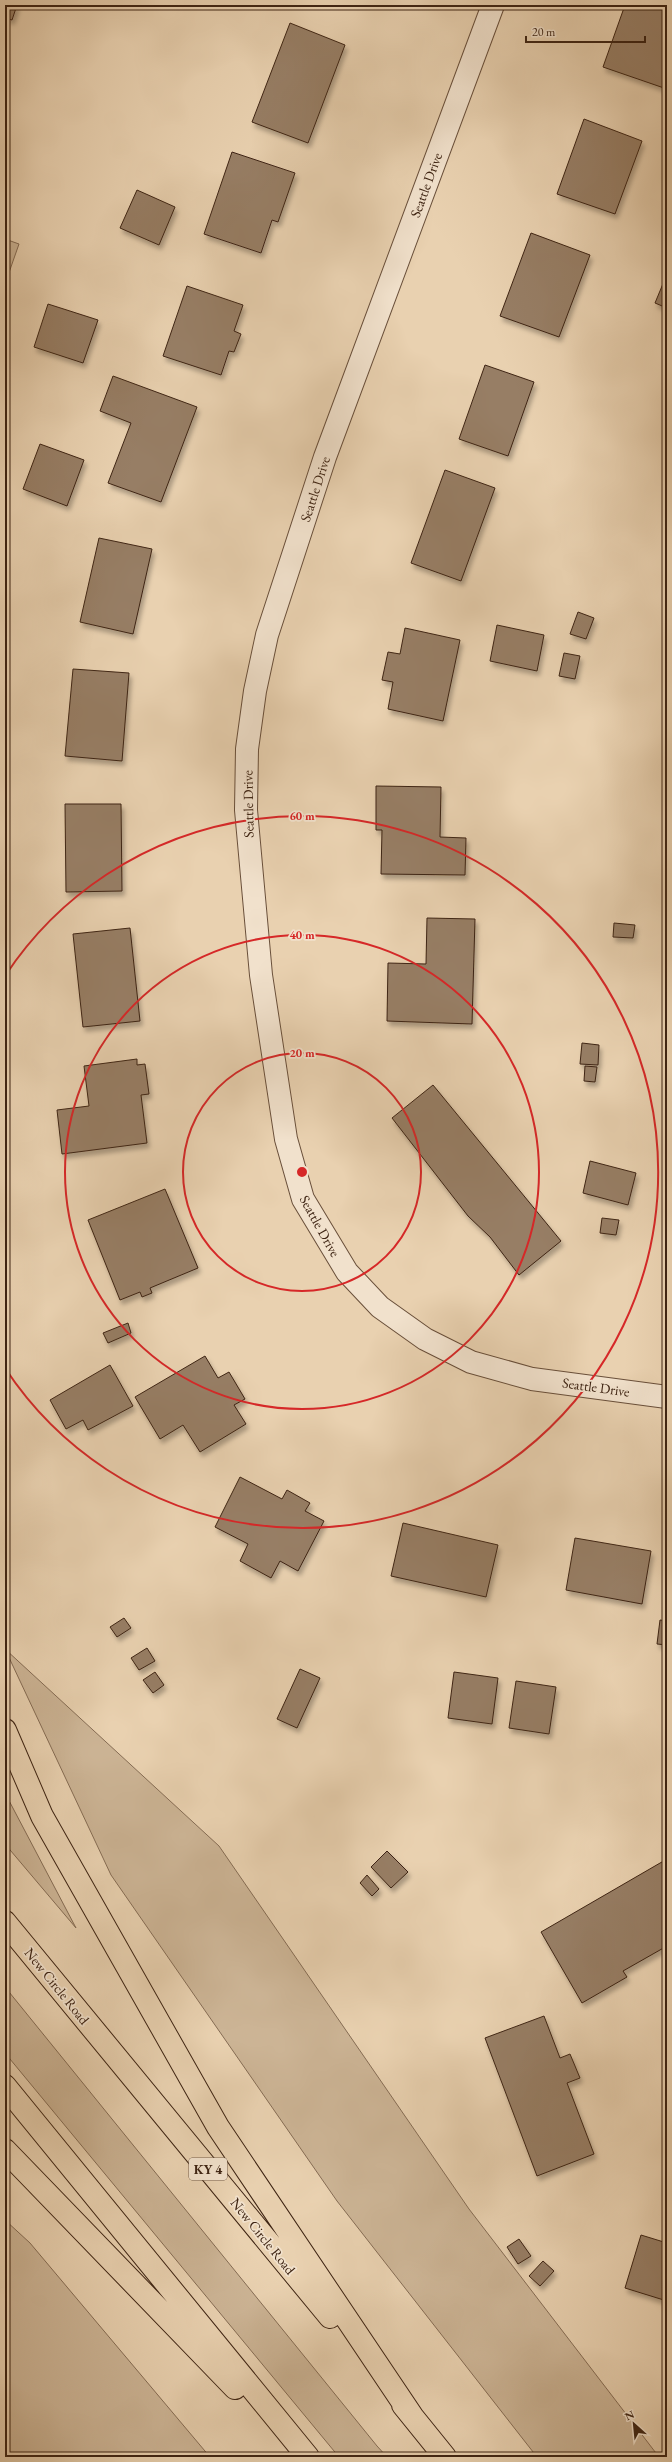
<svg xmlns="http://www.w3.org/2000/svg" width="672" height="2462" viewBox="0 0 672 2462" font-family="'EB Garamond',serif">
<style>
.green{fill:#ccb495;stroke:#856c54}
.building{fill:#977e65;stroke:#3e2413;filter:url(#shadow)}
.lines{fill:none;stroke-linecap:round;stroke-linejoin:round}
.street-casing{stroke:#694f3a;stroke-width:24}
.highway-casing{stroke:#3e2413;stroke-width:24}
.street{stroke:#f1e1cc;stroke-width:22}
.highway{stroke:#e9d1b0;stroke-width:22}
.ring{fill:none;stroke:#d62828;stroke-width:2}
.labels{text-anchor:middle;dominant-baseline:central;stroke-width:3.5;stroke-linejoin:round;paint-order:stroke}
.shield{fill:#f1e1cc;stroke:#745d4a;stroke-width:1}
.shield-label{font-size:13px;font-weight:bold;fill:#3e2413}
.street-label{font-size:14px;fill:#3e2413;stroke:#f1e1cc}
.centre{fill:#d62828;stroke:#f1e1cc;stroke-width:2}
.ring-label{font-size:12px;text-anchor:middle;font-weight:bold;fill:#d62828;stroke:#f1e1cc;stroke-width:3.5;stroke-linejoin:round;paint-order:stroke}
</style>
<defs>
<filter id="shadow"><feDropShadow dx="2.5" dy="4.5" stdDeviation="2" flood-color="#0004"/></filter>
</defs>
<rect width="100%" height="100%" fill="#e9d1b0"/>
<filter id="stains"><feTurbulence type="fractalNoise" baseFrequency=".005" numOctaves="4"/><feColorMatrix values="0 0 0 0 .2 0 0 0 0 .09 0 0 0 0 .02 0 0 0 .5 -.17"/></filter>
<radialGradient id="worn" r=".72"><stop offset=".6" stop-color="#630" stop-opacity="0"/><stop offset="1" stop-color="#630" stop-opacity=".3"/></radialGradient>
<path class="green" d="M5 239 19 244 5 284Z
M5 1649 219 1846 469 2209 659 2457H537L337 2201 111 1875Z
M5 1793 76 1928 5 1844Z
M5 1987 377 2446 387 2457H339L5 2053Z
M5 2220 30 2243 210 2457H15L5 2447Z"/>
<path class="building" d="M5 5H17L12 20 5 18Z
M625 5H667V78L664 88 603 67Z
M290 23 345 45 308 143 252 122Z
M584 119 642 141 615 214 557 194Z
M232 152 295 173 278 222 272 220 261 253 204 234Z
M137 190 175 207 159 245 120 228Z
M531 233 590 255 559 337 500 316Z
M667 274V308L655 303Z
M187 286 243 305 234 331 241 334 234 352 229 351 221 375 163 356Z
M48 304 98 320 83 363 34 347Z
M485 365 534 382 508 456 459 439Z
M113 376 197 407 161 502 108 483 131 423 100 411Z
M40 444 84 460 67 506 23 489Z
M445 470 495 488 461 581 411 563Z
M99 538 152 549 133 634 80 622Z
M578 612 594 618 586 639 570 634Z
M497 625 544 635 537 671 490 661Z
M405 628 460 640 443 721 388 709 393 682 382 680 388 652 400 654Z
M564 653 580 656 575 679 559 676Z
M73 669 129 673 122 761 65 756Z
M376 786 441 787 440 837 466 838 465 875 381 874 382 830H376Z
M65 804H121L122 891 66 892Z
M427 918 475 919 472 1024 387 1021 388 963 426 964Z
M614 923 635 925 633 938 613 937Z
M130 928 140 1021 83 1027 73 934Z
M582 1043 599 1045 598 1065 580 1064Z
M137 1059V1065L145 1064 149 1094 141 1095 147 1143 62 1154 57 1110 89 1106 84 1066Z
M585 1066 597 1067 595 1082 584 1081Z
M433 1085 561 1241 519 1275 490 1237 468 1216 392 1118Z
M590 1161 636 1173 628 1205 583 1193Z
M165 1189 198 1268 150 1288 152 1293 142 1297 140 1292 120 1300 88 1220Z
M602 1218 619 1220 616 1235 600 1233Z
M128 1323 131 1333 108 1343 103 1333Z
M205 1356 218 1378 229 1372 245 1399 234 1405 246 1424 200 1452 183 1425 160 1439 135 1397Z
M110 1365 133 1406 88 1430 83 1420 66 1429 50 1400Z
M240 1477 282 1499 287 1490 310 1503 305 1511 324 1521 298 1571 280 1561 271 1578 240 1561 248 1544 215 1527Z
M403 1523 498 1545 486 1597 391 1576Z
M575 1538 651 1551 642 1604 566 1590Z
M124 1618 131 1628 117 1637 110 1627Z
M660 1620 667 1621V1645L657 1644Z
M147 1648 155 1661 139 1670 131 1658Z
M300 1669 320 1678 297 1728 277 1719Z
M155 1672 164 1685 153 1693 143 1680Z
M454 1672 498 1678 492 1724 448 1718Z
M516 1681 556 1687 549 1734 509 1728Z
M387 1851 408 1872 391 1888 371 1867Z
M667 1859V1946L623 1971 627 1977 582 2003 541 1932Z
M367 1875 379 1889 372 1896 360 1883Z
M544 2016 560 2058 570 2054 580 2078 567 2083 594 2154 537 2176 485 2038Z
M641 2235 667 2243V2301L625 2288Z
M519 2239 531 2256 518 2264 507 2247Z
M543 2261 554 2271 540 2286 529 2276Z"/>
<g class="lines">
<defs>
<path id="street" d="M493 5 325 457 267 635 255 691 247 749 246 810 261 975 286 1139 303 1199 347 1272 380 1307 425 1339 471 1362 532 1379 667 1397"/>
<path id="highway" d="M5 1730 42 1816 218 2127 412 2416
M5 1922 330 2317
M5 2086 308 2457
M5 2150 235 2388
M403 2405 445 2457"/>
</defs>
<use href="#street" class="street-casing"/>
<use href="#highway" class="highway-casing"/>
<use href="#street" class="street"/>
<use href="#highway" class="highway"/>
</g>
<g class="ring">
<circle cx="302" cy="1172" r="119"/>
<circle cx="302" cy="1172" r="237"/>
<path d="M5 976A356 356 0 1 1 5 1368"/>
</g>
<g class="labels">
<rect class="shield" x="189" y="2158" width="38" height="22" rx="3"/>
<g class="shield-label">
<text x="208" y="2169">KY 4</text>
</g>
<g class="street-label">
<text transform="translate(426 185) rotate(-70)">Seattle Drive</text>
<text transform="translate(315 489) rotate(-72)">Seattle Drive</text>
<text transform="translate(248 804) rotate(-91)">Seattle Drive</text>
<text transform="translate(320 1226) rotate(61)">Seattle Drive</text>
<text transform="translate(596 1387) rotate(8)">Seattle Drive</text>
<text transform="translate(57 1986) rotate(51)">New Circle Road</text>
<text transform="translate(263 2236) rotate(51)">New Circle Road</text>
</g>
</g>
<circle cx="302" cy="1172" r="6" class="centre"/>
<g class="ring-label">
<text x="302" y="820">60 m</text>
<text x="302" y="939">40 m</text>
<text x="302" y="1057">20 m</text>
</g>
<rect width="672" height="2462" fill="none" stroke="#e9d1b0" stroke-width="20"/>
<rect x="6" y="6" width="660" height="2450" fill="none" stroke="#3e2413" stroke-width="2"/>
<rect x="10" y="10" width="652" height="2442" fill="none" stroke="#3e2413"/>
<g transform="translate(634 2424) rotate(333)" stroke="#f1e1cc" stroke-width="3" paint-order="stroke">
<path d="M0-3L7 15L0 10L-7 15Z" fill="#3e2413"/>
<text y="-6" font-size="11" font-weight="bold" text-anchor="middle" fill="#3e2413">N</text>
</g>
<path d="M526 36v6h119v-6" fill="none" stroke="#3e2413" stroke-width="2"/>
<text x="532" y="36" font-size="12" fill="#3e2413" stroke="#f1e1cc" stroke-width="3" paint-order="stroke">20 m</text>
<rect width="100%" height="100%" filter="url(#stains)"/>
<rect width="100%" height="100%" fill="url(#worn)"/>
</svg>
